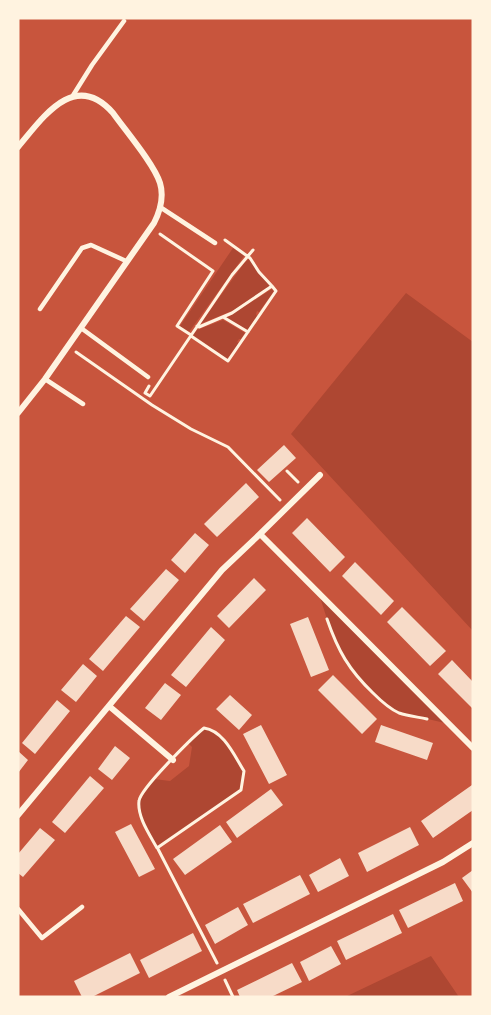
<svg xmlns="http://www.w3.org/2000/svg" width="491" height="1015" viewBox="0 0 491 1015" font-family="Poppins,sans-serif">
<style>
.green{fill:#ae4732}
.building{fill:#f7dbc8}
.lines{fill:none;stroke-linecap:round;stroke-linejoin:round}
.path{stroke:#fff3e0;stroke-width:3}
.service{stroke:#fff3e0;stroke-width:4.5}
.minor{stroke:#fff3e0;stroke-width:6}
</style>
<rect width="100%" height="100%" fill="#c8553d"/>
<path class="green" d="M233 248 244 256 189 332 180 326Z
M249 259 270 286 234 310 200 324 245 262Z
M272 289 274 291 259 312 257 311 256 314 257 316 248 330 226 318Z
M406 293 473 342V631L291 434Z
M223 320 245 333 241 339H239L237 342 239 343 227 359 193 335 197 330Z
M319 594 449 724 398 712 379 699 359 680 346 664 334 641Z
M204 728C224 731 234 756 244 771L241 789 157 848 142 819 139 801 154 779 170 781 189 766 192 747 187 742Z
M431 956 459 997H345Z"/>
<path class="building" d="M284 445 296 458 269 482 257 470Z
M246 483 259 497 217 537 204 524Z
M307 518 345 557 330 572 292 533Z
M195 533 209 545 185 573 171 560Z
M355 562 394 601 381 615 342 576Z
M166 569 179 580 144 621 130 609Z
M254 578 266 590 229 628 217 616Z
M402 607 446 651 430 666 387 622Z
M126 616 140 627 103 671 89 659Z
M308 617 329 670 311 677 290 624Z
M211 627 225 640 186 687 171 675Z
M452 660 473 682V709L438 674Z
M83 664 97 676 76 702 61 690Z
M333 675 377 719 362 734 318 690Z
M165 683 181 695 161 720 145 708Z
M230 695 252 715 239 730 216 709Z
M57 700 70 711 35 754 22 743Z
M261 725 287 775 269 784 243 734Z
M381 725 433 743 427 760 375 742Z
M115 746 130 758 112 780 98 769Z
M18 751 28 760 18 773Z
M90 776 104 788 65 833 52 822Z
M472 785 473 810 433 838 421 821Z
M271 789 283 805 237 838 226 822Z
M131 824 155 869 139 877 115 832Z
M220 825 232 842 185 875 173 859Z
M410 827 419 845 367 872 358 853Z
M40 828 55 840 23 877 18 873V854Z
M340 858 349 876 318 892 309 875Z
M473 870V893L462 878Z
M300 875 310 894 253 923 243 904Z
M455 883 463 901 408 928 399 910Z
M238 907 248 925 215 944 205 925Z
M393 914 402 933 346 960 337 941Z
M193 933 202 951 149 978 140 960Z
M331 946 341 964 309 981 300 962Z
M130 953 140 973 92 997H82L74 981Z
M292 963 302 982 271 997H240L237 990Z"/>
<g class="lines">
<path class="path" d="M160 234 213 271 177 326 191 335
M223 317 248 332
M197 326 199 327 232 313 272 286 259 272 250 258 225 240
M191 336 228 361 276 291 272 286
M76 352 152 405 191 429 228 447 280 500
M149 386 145 393 150 396 232 275 253 250
M287 471 298 482
M327 619C338 651 349 670 373 693 380 700 390 709 399 713 408 716 418 717 427 719
M204 728C224 731 234 755 244 771L241 790 157 848C150 835 137 817 139 801 140 789 193 737 204 728Z
M158 849 217 963
M225 980 233 997"/>
<path class="service" d="M72 97 92 65 124 21
M160 207 215 243
M40 309 82 248 91 245 126 261
M81 328 148 377
M45 379 83 404
M18 909 42 938 82 907"/>
<path class="minor" d="M18 147C42 119 74 69 113 113 125 130 154 164 160 183 164 196 160 211 154 223L45 379 18 413
M260 534 320 475
M109 706 173 760
M18 815 222 570 260 534 473 748
M169 997 443 862 473 843"/>
</g>
<rect width="491" height="1015" fill="none" stroke="#fff3e0" stroke-width="39"/>
</svg>
